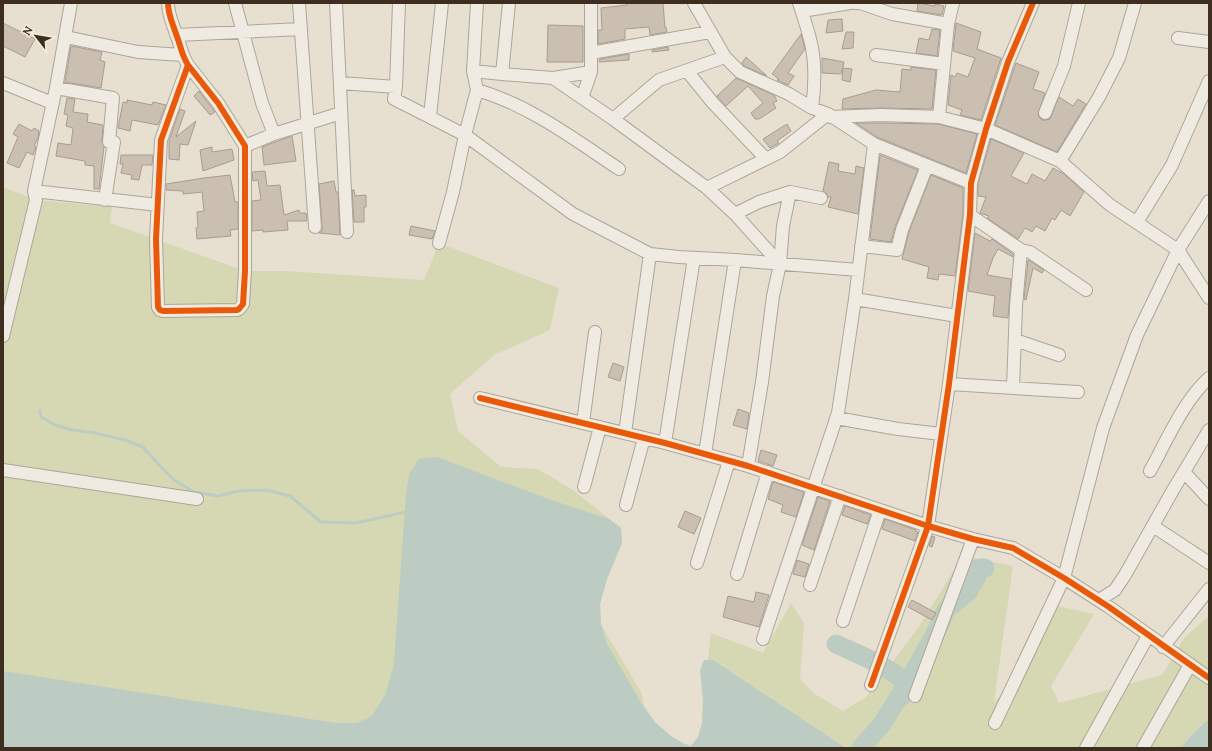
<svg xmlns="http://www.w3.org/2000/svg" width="1212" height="751" viewBox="0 0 1212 751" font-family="Lora,serif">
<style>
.green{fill:#d6d7b3}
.water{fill:#bcccc2}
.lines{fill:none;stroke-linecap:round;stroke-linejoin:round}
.stream{stroke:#bcccc2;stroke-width:3}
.river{stroke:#bcccc2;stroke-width:19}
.building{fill:#cbbfb2;stroke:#a89c90}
.street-casing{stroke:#ada599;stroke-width:14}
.street{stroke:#efebe3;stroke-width:12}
.cycleway-casing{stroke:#f7eed8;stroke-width:8}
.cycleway{stroke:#e8590c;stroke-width:6}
</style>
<rect width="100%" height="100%" fill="#e7e0d1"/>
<path class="green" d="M3 187 36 200 112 207 110 223 245 271H286L424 280 439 243 559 288 550 330 494 355 450 394 458 431 501 467 538 469 573 490 621 528 622 543 607 579 600 604 601 624 642 694 651 748H3Z
M963 556 1013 566 994 702 1022 676 1049 604 1094 614 1051 686 1059 703 1162 675 1184 638 1209 616V748H692L691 746 698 737 702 723 703 701 711 633 763 653 791 603 804 623 800 679 815 694 843 711 866 697 918 628Z"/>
<path class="water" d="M437 457 557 502 609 519 621 528 622 543 607 579 600 604 601 624 607 644 640 701 655 722 671 736 683 743 691 746 698 737 702 723 703 701 700 670 704 660H713L846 748H3V671L336 723H357L372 716 386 693 394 663 406 495 409 475 419 459Z
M1206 721H1209V748H1181L1191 736Z"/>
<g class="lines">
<path class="stream" d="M40 411 41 417 55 425 72 430 95 433 125 440 143 447 161 467 174 480 194 492 218 496 238 491 266 490 290 496 321 522 356 523 401 513 408 512"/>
<path class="river" d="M836 644C853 652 891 667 902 680 907 685 904 692 901 697
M861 748 882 724 897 700 920 661 937 630 946 610 968 592 977 576 980 568H985"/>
</g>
<path class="building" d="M627 3H663L665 28 666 27 667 32 650 35 649 27 625 29V39L598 44V30H602L601 8 627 5Z
M918 3 935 6V4L944 6 942 15 917 11Z
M842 19 843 31 826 33 828 20Z
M3 23 35 39 25 57 3 46Z
M956 23 981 32 977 49 1001 58 981 120 960 115 962 110 948 105 951 75 955 77 957 73 968 77 975 58 953 51Z
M548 25 583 26V62H547Z
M932 29 940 30 937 56 916 53 919 38 929 40Z
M846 32H854L853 48 842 49Z
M801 34 805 49 788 73 794 76 788 85 777 80 779 79 772 74Z
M71 46 102 52 100 60 105 62 101 88 65 82Z
M668 47 669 50 652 52V50Z
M629 54V60L599 62 600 59Z
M746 57 767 76 744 66 742 63Z
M822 58 844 62 841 74 822 73Z
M1016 63 1039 72 1033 89 1045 93 1038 114 1039 117 1042 120H1046L1050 119 1059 97 1073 106 1078 99 1086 104 1057 152 995 125Z
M911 67 936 70 932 109 881 108 842 109 843 99 876 90 900 92 902 69 911 70Z
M843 68 852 69 850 82 842 80Z
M736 78 774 95 777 101 773 103 776 108 759 119H755L751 113 763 103 748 86 726 106 717 96Z
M199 91 215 112 210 115 194 96Z
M67 98 75 99 73 112 88 114 87 122 103 125 102 141 104 147 99 189H94V166L85 165V161L56 156 58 143 71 145 73 128 66 126 68 115 64 114Z
M127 100 152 105 153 102 166 105 158 125 132 120 130 131 118 128 123 102 127 103Z
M180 109 185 111 176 137 196 121 188 145 180 144 179 160 169 159V141Z
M856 123H881L938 124 977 134 966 173 877 137Z
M19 124 32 131 34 128 39 131 38 138 34 146 36 147 33 155 27 152 19 168 7 163 18 137 13 134Z
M787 124 791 131 777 141 779 143 770 148 763 139Z
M292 136 296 161 264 165 262 147Z
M991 139 1024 153 1011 176 1027 184 1032 174 1045 181 1053 168 1064 174 1084 192 1070 216 1061 210 1055 220 1052 218 1045 231 1036 226 1032 232 1025 228 1018 239 987 218 989 216 980 213 986 197 978 196V184Z
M212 147V152L232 149 234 160 203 171 200 150Z
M121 155H153L152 165H142L139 180 131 179 132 175 121 173 123 164H120Z
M880 155 918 170 895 227 891 242 870 239Z
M829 162 839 164 838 171 855 174 856 166 864 168 858 214 828 207 831 197H828L826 193 823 191Z
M265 171 267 186 280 185 284 215 299 210 300 213H306L307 221H287L288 230 263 232V230L252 231V201L261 200 258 180 253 181 252 172Z
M230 175 235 202H238V229L230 230 231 236 197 239 196 228 198 227 197 212 204 211 202 192 183 194V191L166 190V184L204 178Z
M931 175 963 188V214L955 276 939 274 938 280 927 278 929 267 902 259 909 232Z
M334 181 336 192H338L340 235 319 233 322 231V226L319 184Z
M352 190H354L355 196 366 195V207H364V222H354Z
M411 226 435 231 432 239 409 235Z
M975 233 990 241 992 239 1013 254V257L998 249 993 258 987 275 1011 279 1008 318 993 316 995 296 968 291Z
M1028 260 1044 270 1042 273 1033 268 1026 300 1024 299Z
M613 363 624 367 620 381 608 377Z
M738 409 749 413 747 429 733 425Z
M761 450 777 455 773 466 758 461Z
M773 482 804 492 796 517 781 512 783 505 768 499Z
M818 497 830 501 814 550 802 545Z
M845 506 871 515 867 524 842 515Z
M685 511 701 518 694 534 678 527Z
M885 519 916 530 915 531 918 532 915 541 882 529Z
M932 536 935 537 932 547 929 546Z
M797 560 809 564 805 577 793 574Z
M756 592 769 595 759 627 723 617 728 596 754 602Z
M912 600 936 613 932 620 908 607Z"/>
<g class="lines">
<defs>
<path id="street" d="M168 3C168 15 173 24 176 34 181 46 181 54 188 65L161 140 156 239 158 307 160 310 163 311 237 310 239 309 243 304 245 271V146L218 103 188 65
M235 3 262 103 274 134
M299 3 315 227
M336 3 347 232
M399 3 396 87 394 99 465 135 573 214 650 254 679 257 735 260 858 270
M694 3 725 57 740 72 789 94 812 108 828 114 874 144 971 183
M799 3C803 15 807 27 810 39 816 61 815 86 812 108
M854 3H860L892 14 948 24
M802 11 850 3
M177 35 301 29
M66 37 138 52 182 55
M1178 38 1209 42
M591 53 710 32
M876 55 944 64
M473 71 502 74 553 78 591 72
M687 71 713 103 766 159
M502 74 509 3
M553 78 613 119 707 188 735 214 780 264
M3 83 52 103
M340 83 396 87
M56 88 113 98 109 142H114L105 200
M477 90C529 105 574 139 619 169
M582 98 591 72V3
M1045 113 1064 66 1079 3
M430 116 442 3
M831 117 881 115 939 117 986 129 1060 161 1110 205 1178 250 1209 298
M939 117 948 24 953 3
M613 119 659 80 725 57
M245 146 274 134 341 113
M1060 161 1099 97 1119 58 1135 3
M707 188 780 152 828 114
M34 191 158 205
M735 214 759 202 790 192 821 198
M970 215 1021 250 1016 306 1013 388
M1137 222 1172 165 1209 81
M439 243 453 192 465 135 477 90 473 71 477 3
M861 246 897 250 902 230 927 166
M1021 250 1030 252 1086 290
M855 299 957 316
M3 336 36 200 34 191 56 88 71 3
M1015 340 1059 355
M949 384 1078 392
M480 398 665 443 748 466 928 526 973 539 1013 548 1064 578 1109 607 1209 678
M836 418 898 429 941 434
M583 423 595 332
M625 433 650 254
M665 443 694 258
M705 454 735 260
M748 466 762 382 773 296 780 264 783 226 790 192
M3 470 197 499
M1150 471C1166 442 1184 400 1209 378
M1184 472 1209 499
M584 487 600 427
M626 505 644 438
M1153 526 1209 563
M697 563 729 461
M737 574 768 472
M810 585 840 496
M1099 600 1115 590 1125 575 1173 490 1209 430
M843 621 880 510
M763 639 838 413 855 299 874 144
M1163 647 1209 589
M871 685 928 526 949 384 970 215 971 183 986 129 1008 62 1033 3
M915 696 973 539
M995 723 1064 578 1103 428 1137 335 1178 250 1209 201
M1086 748 1148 636
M1143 748 1190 665"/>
</defs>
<use href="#street" class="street-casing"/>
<use href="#street" class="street"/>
<defs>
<path id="cycleway" d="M168 3C168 15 173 24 176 34 181 46 181 54 188 65L161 140 156 239 158 307 160 310 163 311 237 310 239 309 243 304 245 271V146L218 103 188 65
M480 398 665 443 748 466 928 526 973 539 1013 548 1064 578 1109 607 1209 678
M871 685 928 526 949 384 970 215 971 183 986 129 1008 62 1033 3"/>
</defs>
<use href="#cycleway" class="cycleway-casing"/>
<use href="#cycleway" class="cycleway"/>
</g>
<rect width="1212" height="751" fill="none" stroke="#3d2e20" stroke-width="8"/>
<g transform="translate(36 36) rotate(301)" stroke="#f7eed8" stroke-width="3" paint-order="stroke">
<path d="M0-3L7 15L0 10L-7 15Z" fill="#3d2e20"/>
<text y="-6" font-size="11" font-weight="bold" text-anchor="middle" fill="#3d2e20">N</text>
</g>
</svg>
